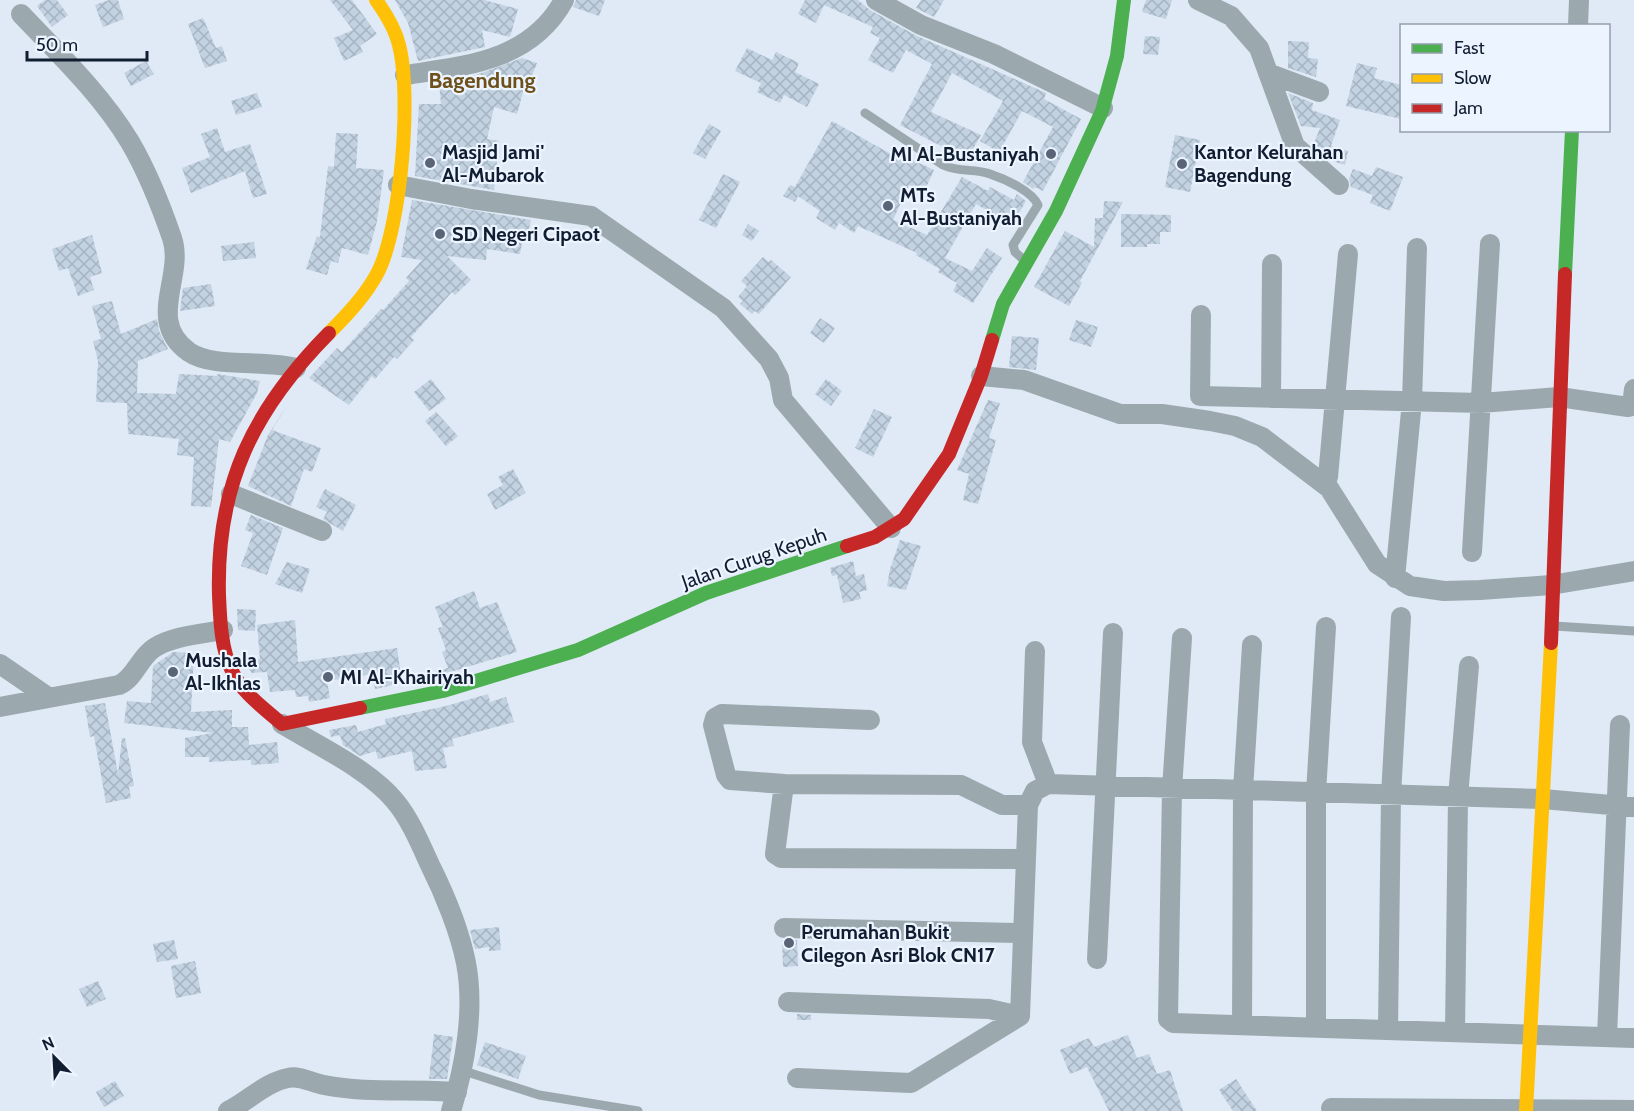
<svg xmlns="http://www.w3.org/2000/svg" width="1634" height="1111" viewBox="0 0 1634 1111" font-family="Cabin,sans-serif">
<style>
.building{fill:url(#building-cross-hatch)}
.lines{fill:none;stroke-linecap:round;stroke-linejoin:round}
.lane{stroke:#9ba9ae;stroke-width:9}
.street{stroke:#9ba9ae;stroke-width:20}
.fast{stroke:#4caf50;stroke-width:14}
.slow{stroke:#ffc107;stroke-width:14}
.jam{stroke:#c62828;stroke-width:14}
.poi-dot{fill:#596577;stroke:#ecf4ff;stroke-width:2}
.labels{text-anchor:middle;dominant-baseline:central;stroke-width:4.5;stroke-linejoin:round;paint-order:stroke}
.poi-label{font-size:20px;font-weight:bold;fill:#111e32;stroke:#ecf4ff;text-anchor:start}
.street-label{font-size:20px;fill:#111e32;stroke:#ecf4ff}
.quarter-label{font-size:22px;font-weight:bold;fill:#6e501a;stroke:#ecf4ff}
</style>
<defs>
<pattern id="building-cross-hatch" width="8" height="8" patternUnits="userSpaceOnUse" patternTransform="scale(1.5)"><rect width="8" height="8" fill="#c2d2e1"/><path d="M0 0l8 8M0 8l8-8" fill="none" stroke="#a6b4c2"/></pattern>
</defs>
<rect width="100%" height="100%" fill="#e0e9f6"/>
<path class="building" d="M45 0H57L68 15 52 27 37 6Z
M109 0H118L124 19 103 27 95 5Z
M330 0H352L377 34 360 46 363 52 344 61 334 38 353 30Z
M395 0H484L518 9 510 37 482 30 485 47 418 61 408 23Z
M576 0H605L599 16 573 7Z
M805 0H858L870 10 915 35 1046 93 1044 99 1081 119 1043 191 1035 187 1033 189 1023 182 1053 127 1022 111 999 152 980 141 1003 101 952 73 931 112 981 135 965 163 946 159 943 157 947 149 900 125 932 64 906 50 893 73 868 60 880 38 870 33 873 27 824 5 816 23 798 14Z
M921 0H944L934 17 916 8Z
M1146 0H1172L1166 19 1142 12Z
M203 18 216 48 222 46 227 61 205 68 188 24Z
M1145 36 1160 37 1158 55 1143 54Z
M1288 41 1309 42 1308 58 1318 59 1316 77 1288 68Z
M747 48 772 60 776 52 799 63 795 72 819 84 807 107 784 95 780 103 757 92 761 83 735 71Z
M522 58 537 63 528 86 525 85 517 114 494 107 487 139 499 141 494 190 415 176 419 104H441L439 82 476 75Z
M146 61 154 74 131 86 124 73Z
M1357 63 1377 68 1374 78 1401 85V119L1346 106Z
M257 93 262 107 236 115 231 101Z
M1288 93 1313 103 1312 110 1340 120 1331 146 1348 151 1345 165 1327 159 1313 146 1320 128 1301 126Z
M832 121 898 158 900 154 934 170 924 192 909 185 893 220 927 235 962 177 988 191 990 187 1014 200 1017 194 1026 201 1012 225 976 204 945 258 972 271 987 248 1002 258 973 303 953 291 957 283 938 272 940 269 916 255 917 253 858 226 854 233 839 223 835 230 816 218 820 211 798 196 795 202 783 196 790 185 795 187Z
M709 124 721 131 705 159 693 153Z
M217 128 225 152 250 144 267 194 253 198 245 171 191 193 182 168 210 157 201 134Z
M336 133 358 134 356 168 384 170 377 221 368 255 342 248 338 263 331 261 327 275 306 269 317 236 320 237 328 166 334 167Z
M1175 135 1200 140 1190 192 1165 187Z
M1376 167 1403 177 1390 211 1370 203 1373 195 1351 187 1349 179 1353 169 1372 176Z
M723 174 740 182 716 228 699 220Z
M412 200 531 220 527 238 523 237 520 254 487 249 486 260 447 256 471 280 455 295 452 292 411 337 414 340 397 359 394 357 375 379 372 376 349 405 309 378 337 348 342 352 381 309 383 310 409 281 406 278 422 260 401 257Z
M1104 201 1123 202 1080 281 1082 283 1069 306 1034 287 1065 231 1094 247 1095 218H1103Z
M1121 214 1171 215V232H1160V244H1147V247H1121Z
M748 224 759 231 752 241 742 235Z
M92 235 102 273 90 277 94 290 78 296 68 268 59 271 52 249Z
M254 242 256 258 223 261 221 246Z
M763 257 769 262 771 260 791 277 759 314 755 311 752 314 740 304 743 301 738 297 747 286 741 281Z
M211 284 215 306 180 311 183 288Z
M112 301 121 334 157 319 159 331 168 349 138 361 137 393 176 394 179 374 217 376V374L260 381 257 393 230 442 219 439 211 507 191 506 194 457 177 455 179 439 128 434 127 403 96 402 98 361 93 341 101 339 92 306Z
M820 318 835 328 824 343 810 333Z
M1076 320 1098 327 1091 347 1069 340Z
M1012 336 1039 338 1036 370 1009 367Z
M431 379 446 399 429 411 414 392Z
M826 379 842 391 831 406 815 394Z
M988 400 1000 403 989 438 996 440 978 504 963 500 969 474 957 470Z
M287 406 272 430 321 448 312 472 304 469 291 506 248 486 268 435Z
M874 409 892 417 873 457 855 448Z
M436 412 458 436 446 446 425 421Z
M513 469 526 493 495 510 487 494 503 485 498 477Z
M325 489 356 505 343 531 323 519 327 512 316 507Z
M251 515 283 528 267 575 241 566 253 533 245 530Z
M900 540 921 546 906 590 887 586 890 569Z
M853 561 856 576 864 574 867 590 859 592 861 599 843 603 837 575 832 576 830 568Z
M287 562 310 569 302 593 275 584Z
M474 591 480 608 497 602 517 652 437 676 435 672 448 668 442 652 446 650 438 628 443 627 435 607Z
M237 609 256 610 255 631 238 630Z
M295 620 298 662 397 648 402 683 375 689 373 674 327 681 330 698 309 702 308 696 296 697 295 690 270 692 267 672 252 673 247 666 246 660 260 659 257 625Z
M173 652 194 653 191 712 232 710V727H248L249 745 277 742 279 763 251 765V760L209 762V757H185V738L213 733 124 723 127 701 151 703 153 666Z
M488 694 490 702 506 697 514 722 452 739 454 746 443 748 447 768 415 771 412 751 378 759 376 751 360 756 343 745 340 735 331 737 329 730 356 725 358 732 386 724 385 719 446 706Z
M105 703 118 774 122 738H125L134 786 129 787 131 798 106 803 94 736 90 737 85 706Z
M499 927 501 950 489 951V947L475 949 470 930Z
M174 940 178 959 157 962 153 944Z
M782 940H797L798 966 783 967Z
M195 961 201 993 176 998 171 966Z
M98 981 106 999 87 1007 79 989Z
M797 1014 811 1015V1020H797Z
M434 1034 453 1037 447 1079H429Z
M1128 1035 1137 1058 1149 1054 1157 1074 1170 1070 1183 1111H1109L1087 1067 1070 1074 1060 1050 1089 1038 1094 1047Z
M485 1042 526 1056 518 1079 477 1065Z
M1236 1079 1257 1111H1233L1219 1090Z
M115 1081 124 1096 104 1107 96 1092Z"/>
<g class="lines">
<path class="lane" d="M865 113 943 165C960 173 974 168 990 174 1005 179 1032 191 1038 205L1013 245 1015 252 1025 261
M1554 626 1634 631
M461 1070 539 1095 638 1111"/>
<path class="street" d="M876 0 921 25 994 54 1103 108
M1198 0 1231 16 1259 48 1295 146 1339 185
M21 14C59 54 101 94 130 142 147 171 161 206 172 238 185 276 145 321 189 352 214 369 265 359 296 368
M1578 26 1579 0
M1268 73 1319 92
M405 75C465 66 531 61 564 0
M398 185 471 199 591 216 723 308 769 359 779 378 783 400 891 528
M1201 315 1200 396 1481 403 1559 397 1628 407 1632 406 1634 389
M981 376 1024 380 1120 414H1162L1210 421 1235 426 1262 437 1329 488 1377 564 1410 586 1444 591 1480 590 1551 585 1634 571
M1271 398 1272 264
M1328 477 1348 254
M231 494 322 531
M1472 552 1490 244
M1395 578 1412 401 1417 248
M1182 638 1172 789 1168 1019 1173 1023 1634 1038
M1035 651 1032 742 1048 784
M0 664 48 697
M0 707 119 685C135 678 139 658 154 648 172 636 201 634 223 630
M870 720 722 714 715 718 713 725 726 775 730 780 784 784 961 785 1002 805H1028
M282 724C317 745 370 770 395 801 410 819 420 843 430 865 444 893 460 932 466 963 475 1010 465 1066 451 1111
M784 784 775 854 781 858 1026 859
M784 928 1023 933
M1097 959 1113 633
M788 1002 989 1009 1020 1016
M1020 1016 1028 805 1035 791 1048 784 1543 799 1634 807
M1242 1026 1243 790 1252 645
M1316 1028V793L1326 627
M1388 1030 1391 795 1401 617
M1455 1032 1458 797 1469 666
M1607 1037 1620 725
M797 1078 911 1083 1020 1016
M1331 1108 1634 1110
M228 1111C248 1101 266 1082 288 1078 300 1075 312 1083 324 1085 369 1094 412 1088 457 1092"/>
<path class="fast" d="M1565 274 1572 130
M992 340 1003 304 1056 211 1102 111 1117 56 1124 0
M360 708 443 691 578 650 706 593 847 546"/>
<path class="slow" d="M329 333C347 315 366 295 378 272 401 226 412 95 399 45 395 28 386 14 376 0
M1526 1111 1551 643"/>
<path class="jam" d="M329 333C253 410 216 485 219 595 220 619 221 649 232 671 242 693 264 708 282 724L360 708
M847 546 875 537 904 519 949 454 981 376 992 340
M1551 643 1565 274"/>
</g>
<g class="poi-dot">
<circle cx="1051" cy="154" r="6"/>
<circle cx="430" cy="163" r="6"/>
<circle cx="1182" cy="164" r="6"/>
<circle cx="888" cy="206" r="6"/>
<circle cx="440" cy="234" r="6"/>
<circle cx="173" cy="672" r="6"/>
<circle cx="328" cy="677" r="6"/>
<circle cx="789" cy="943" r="6"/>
</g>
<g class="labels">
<g class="poi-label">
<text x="442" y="152">Masjid Jami'<tspan x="442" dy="23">Al-Mubarok</tspan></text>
<text x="1194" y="152">Kantor Kelurahan<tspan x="1194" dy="23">Bagendung</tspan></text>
<text x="1039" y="154" text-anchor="end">MI Al-Bustaniyah</text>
<text x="900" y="195">MTs<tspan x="900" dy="23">Al-Bustaniyah</tspan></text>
<text x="452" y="234">SD Negeri Cipaot</text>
<text x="185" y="660">Mushala<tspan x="185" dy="23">Al-Ikhlas</tspan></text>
<text x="340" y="677">MI Al-Khairiyah</text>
<text x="801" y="932">Perumahan Bukit<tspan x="801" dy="23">Cilegon Asri Blok CN17</tspan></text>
</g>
<g class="street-label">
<text transform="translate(754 558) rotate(-19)">Jalan Curug Kepuh</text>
</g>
<g class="quarter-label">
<text x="482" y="80">Bagendung</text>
</g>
</g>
<rect x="1400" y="24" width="210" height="108" fill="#ecf4ff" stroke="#949ead" stroke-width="1.5"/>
<rect x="1412" y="44" width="30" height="9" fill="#4caf50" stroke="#949ead" stroke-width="1.5"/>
<text x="1454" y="54" font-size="18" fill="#111e32">Fast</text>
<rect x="1412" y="74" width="30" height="9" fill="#ffc107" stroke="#949ead" stroke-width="1.5"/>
<text x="1454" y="84" font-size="18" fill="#111e32">Slow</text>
<rect x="1412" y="104" width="30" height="9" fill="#c62828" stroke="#949ead" stroke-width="1.5"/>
<text x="1454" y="114" font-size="18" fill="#111e32">Jam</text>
<g transform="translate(54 1057) rotate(336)" stroke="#ecf4ff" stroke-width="4.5" paint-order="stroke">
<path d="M0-4.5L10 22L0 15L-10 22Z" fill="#111e32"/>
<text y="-9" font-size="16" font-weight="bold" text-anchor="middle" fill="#111e32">N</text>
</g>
<path d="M27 51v9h120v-9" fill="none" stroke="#111e32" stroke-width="3"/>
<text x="36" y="51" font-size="18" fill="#111e32" stroke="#ecf4ff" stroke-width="4.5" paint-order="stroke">50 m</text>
</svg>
